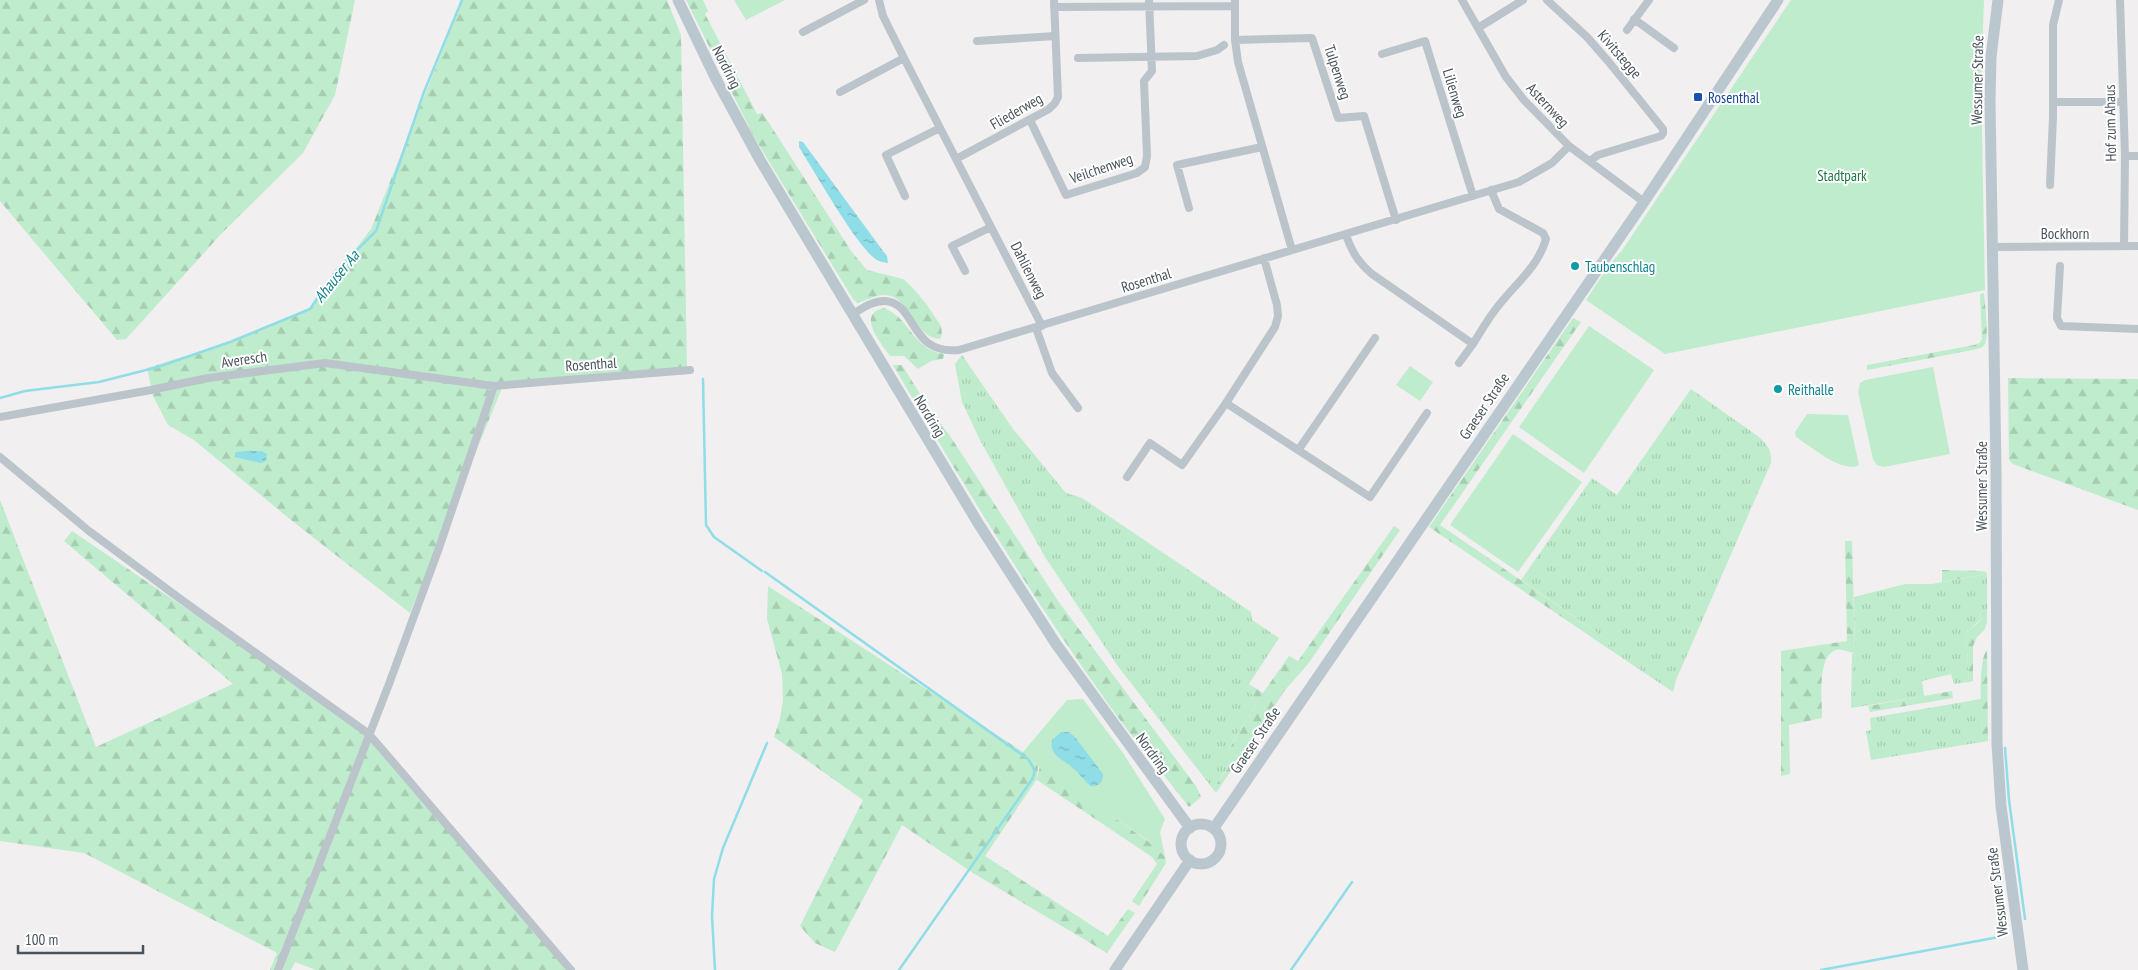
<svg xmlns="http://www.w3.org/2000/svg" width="2138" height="970" viewBox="0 0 2138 970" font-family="'PT Sans Narrow',sans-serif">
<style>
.grass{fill:url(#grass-tufts)}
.forest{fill:url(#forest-firs)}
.park{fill:#bfeccc}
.water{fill:url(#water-ripples)}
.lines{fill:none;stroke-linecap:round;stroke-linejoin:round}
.stream{stroke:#8fdde7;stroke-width:2.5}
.minor{stroke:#bbc4cb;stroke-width:8}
.secondary{stroke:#bbc7cf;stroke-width:11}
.transit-dot{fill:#1a4fb4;stroke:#fff;stroke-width:2}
.culture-dot{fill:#0f9aa8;stroke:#fff;stroke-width:2}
.labels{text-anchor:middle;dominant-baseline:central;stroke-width:4;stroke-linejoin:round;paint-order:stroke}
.street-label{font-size:15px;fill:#48545b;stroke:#fff}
.transit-label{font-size:15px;fill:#164399;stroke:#fff;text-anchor:start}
.park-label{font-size:15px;fill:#1c7841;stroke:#fff}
.culture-label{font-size:15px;fill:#0d838f;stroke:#fff;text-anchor:start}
.water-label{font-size:16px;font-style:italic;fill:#147f8b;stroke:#fff}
</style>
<defs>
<pattern id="grass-tufts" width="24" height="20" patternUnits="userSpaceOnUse" patternTransform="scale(1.25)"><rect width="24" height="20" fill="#bfeccc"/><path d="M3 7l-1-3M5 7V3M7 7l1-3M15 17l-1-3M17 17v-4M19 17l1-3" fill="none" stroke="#a6ccb1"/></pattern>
<pattern id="forest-firs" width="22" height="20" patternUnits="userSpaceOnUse" patternTransform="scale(1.25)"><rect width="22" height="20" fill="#bfeccc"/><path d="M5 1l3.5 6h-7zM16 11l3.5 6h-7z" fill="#a6ccb1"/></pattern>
<pattern id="water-ripples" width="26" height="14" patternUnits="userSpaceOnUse" patternTransform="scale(1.25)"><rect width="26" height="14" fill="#8fdde7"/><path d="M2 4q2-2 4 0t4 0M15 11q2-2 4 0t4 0" fill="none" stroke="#77b6be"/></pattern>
</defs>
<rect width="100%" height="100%" fill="#f1efef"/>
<path class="grass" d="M962 355 1013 429 1066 493 1082 498 1251 612 1252 620 1279 638 1249 684 1255 706 1229 748 1232 761 1213 789 1117 665 1045 557 980 440 962 402 955 364Z
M1691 389 1759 437C1768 445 1772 451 1771 463L1676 680 1673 692 1606 647 1611 642 1521 580 1592 478 1617 495Z
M1987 574V610H1981L1980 620 1966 633 1969 682 1954 684 1951 674 1922 681 1924 696 1851 708 1852 654 1855 653 1854 597 1905 584H1932Z
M1981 699 1982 742 1871 760 1866 731 1871 730 1870 718Z"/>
<path class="forest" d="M0 0H355L335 95 303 153 222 233 126 339 117 340 0 201Z
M463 0H667L681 35 687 368 502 388 410 613 291 520 194 440 168 425 153 396 147 368 230 342 310 309 371 229Z
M686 0H703L708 11 705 14 757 114 762 113 769 123 851 251 867 270 903 279 912 287 927 305 941 326 942 334 940 339C913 338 911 295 884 295 875 295 866 301 857 303L853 299 754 137Z
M1984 293C1985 305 1989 335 1985 344 1983 347 1981 348 1978 349L1867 370V365L1974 345 1980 343 1982 339 1980 294Z
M884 308C911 319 913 350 944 354L943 359 931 361 918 369 904 356H890C880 342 856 314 884 308Z
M1573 318 1581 322 1440 525 1611 642 1606 647 1429 527Z
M902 365 930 410 950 436 1058 601 1196 786 1201 797 1189 807C1163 773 1134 740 1109 705 1031 596 961 481 893 365Z
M2008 378 2138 379V510L2013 464 2009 460Z
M0 500 96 747 233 684 64 541 72 531 373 735 566 970H316L295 962 291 970H270L277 953 84 853 0 841Z
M1394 526 1400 530 1308 664 1285 690 1216 793 1213 789 1232 762 1229 749 1255 706 1249 684 1263 693 1289 656 1298 661Z
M1845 541H1852L1855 653C1849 653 1843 648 1836 650 1817 655 1822 701 1822 718L1789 725 1790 774 1781 776V651L1847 641Z
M1942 570 1981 571 1986 572 1987 574 1942 582Z
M768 586 1023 752 1038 766 1037 779 985 856 1108 936 1128 909 1135 913 1107 953 973 873 902 825 835 952 815 943 800 926 863 800 774 737 780 719 783 700 782 674 767 619Z
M1981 610H1987V623L1984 630 1977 637 1973 646V681L1969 682 1966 633 1980 621Z
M1987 650 1988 741 1982 742C1982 725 1977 660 1987 650Z
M1952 691 1953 698 1870 712 1868 706Z
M1040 766 1158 848 1165 857 1166 863 1139 906 1132 901 1157 864 1152 857 1037 780Z"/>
<path class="park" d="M734 0H785L746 20Z
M1791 0H1984L1981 82 1985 290 1665 354 1586 300 1607 268 1623 249Z
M1589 326 1654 370 1584 473 1519 427Z
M1410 366 1433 382 1420 401 1396 385Z
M1933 367 1950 454 1884 467 1877 465 1873 459 1858 392 1860 383 1865 380Z
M1807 414 1848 415 1859 465C1843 474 1810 446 1796 437L1795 432Z
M1513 434 1582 482 1518 572 1450 525Z
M1083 699 1123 753 1165 819 1160 832 1165 857 1149 841 1038 766 1023 752 1067 700Z"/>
<path class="water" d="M799 141 803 142 883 251 887 256 888 263C885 262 880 262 877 260 859 250 813 169 799 147Z
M247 451H262L267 454 266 461 261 463 234 457 236 452Z
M1061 732H1069L1075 737 1103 774C1104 782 1098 787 1090 786 1084 780 1079 773 1073 768 1063 759 1049 756 1052 740Z"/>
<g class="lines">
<path class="stream" d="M703 379 706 525 714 537 762 571
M0 398 25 391 99 382 158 367 230 342 310 309 335 272 376 231 424 92 462 0
M765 572 1028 759C1034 768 1037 772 1031 781L899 970
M2005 748 2009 800 2025 919
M715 970 712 916 714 879 723 848 767 743
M1291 970 1352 882
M1821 970 1999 937"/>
<path class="minor" d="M879 0 883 16 904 58 1042 326
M1235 0V40L1238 62 1292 250
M1462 0 1506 77 1524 100 1569 146 1644 202
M1547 0 1587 37 1608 61 1663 129V133L1661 136 1598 155 1590 161
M2120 0 2125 156 2124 246
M1054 7 1235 6
M1634 19 1674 48
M1478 28 1523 0
M1627 30 1649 0
M803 32 864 0
M1235 40 1312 38 1338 118 1364 116 1396 220
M977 41 1055 36
M1382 54 1425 41 1473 196
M1078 58 1197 56 1217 50 1224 45
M840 92 904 58
M2053 102H2123
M1030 120 1066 195 1137 173 1145 167 1147 156 1144 81 1152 71 1149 0
M2125 156H2138
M956 159 1049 109 1055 103 1058 97 1054 0
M2050 185 2053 117V25L2059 0
M905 196 886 155 940 128
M1189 208 1177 165 1262 147
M1346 235C1352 252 1358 262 1372 274L1473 344C1481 331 1489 317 1499 305 1516 283 1538 267 1546 239L1543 233 1499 209 1491 190
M1993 247 2138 246
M1264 258 1277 305 1278 316 1275 327 1226 403 1370 497 1427 413
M2060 266 2057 318 2061 326 2138 329
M965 271 952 246 991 227
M853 314C863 308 874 300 886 301 917 304 909 355 959 350L1519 182 1552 163 1569 146
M1036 328 1052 373 1078 408
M1459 363 1473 344
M0 417 151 390 208 378 325 363 494 386 690 370
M1299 449 1375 338
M0 457 89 531 179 598 369 734 571 970
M1127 477 1150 443 1182 465 1226 403
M278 970 389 684 439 548 494 386"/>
<path class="secondary" d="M678 0 716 79 760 160 978 523 1056 644 1190 828
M1998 0 1991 57 1990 101 1996 468 1997 744 2001 806 2023 970
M1181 844a20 20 0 1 1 40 0a20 20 0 1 1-40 0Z
M1214 828 1644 202 1778 0
M1115 970 1190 860"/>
</g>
<rect class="transit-dot" x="1693" y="92" width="10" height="10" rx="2.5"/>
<g class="culture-dot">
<circle cx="1575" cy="266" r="5"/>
<circle cx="1778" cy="389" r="5"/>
</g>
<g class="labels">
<g class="street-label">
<text transform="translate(1620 54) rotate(49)">Kivitstegge</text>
<text transform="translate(727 67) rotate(63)">Nordring</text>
<text transform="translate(1338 72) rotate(72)">Tulpenweg</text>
<text transform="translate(1977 80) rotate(-89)">Wessumer Straße</text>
<text transform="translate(1455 93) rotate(73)">Lilienweg</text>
<text transform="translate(1548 105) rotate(47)">Asternweg</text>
<text transform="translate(1016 111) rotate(-30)">Fliederweg</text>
<text transform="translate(2110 123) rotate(-91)">Hof zum Ahaus</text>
<text transform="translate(1101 168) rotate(-19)">Veilchenweg</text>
<text x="2065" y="233">Bockhorn</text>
<text transform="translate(1029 270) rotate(63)">Dahlienweg</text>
<text transform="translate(1146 280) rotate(-17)">Rosenthal</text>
<text transform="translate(244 359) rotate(-8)">Averesch</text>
<text transform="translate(591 364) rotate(-4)">Rosenthal</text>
<text transform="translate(1484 406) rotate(-56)">Graeser Straße</text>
<text transform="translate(930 416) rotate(59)">Nordring</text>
<text transform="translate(1981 486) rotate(-90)">Wessumer Straße</text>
<text transform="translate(1255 740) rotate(-56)">Graeser Straße</text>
<text transform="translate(1153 753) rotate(54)">Nordring</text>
<text transform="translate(1997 892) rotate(-97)">Wessumer Straße</text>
</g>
<g class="transit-label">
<text x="1708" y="97">Rosenthal</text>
</g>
<g class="park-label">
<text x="1842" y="175">Stadtpark</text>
</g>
<g class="culture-label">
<text x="1585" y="266">Taubenschlag</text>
<text x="1788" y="389">Reithalle</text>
</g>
<g class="water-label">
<text transform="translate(336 276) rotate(-51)">Ahauser Aa</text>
</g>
</g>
<path d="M18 945v8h125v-8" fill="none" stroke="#48545b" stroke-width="2.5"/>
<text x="25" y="945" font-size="15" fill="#48545b" stroke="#ffffff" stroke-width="4" paint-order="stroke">100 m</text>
</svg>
